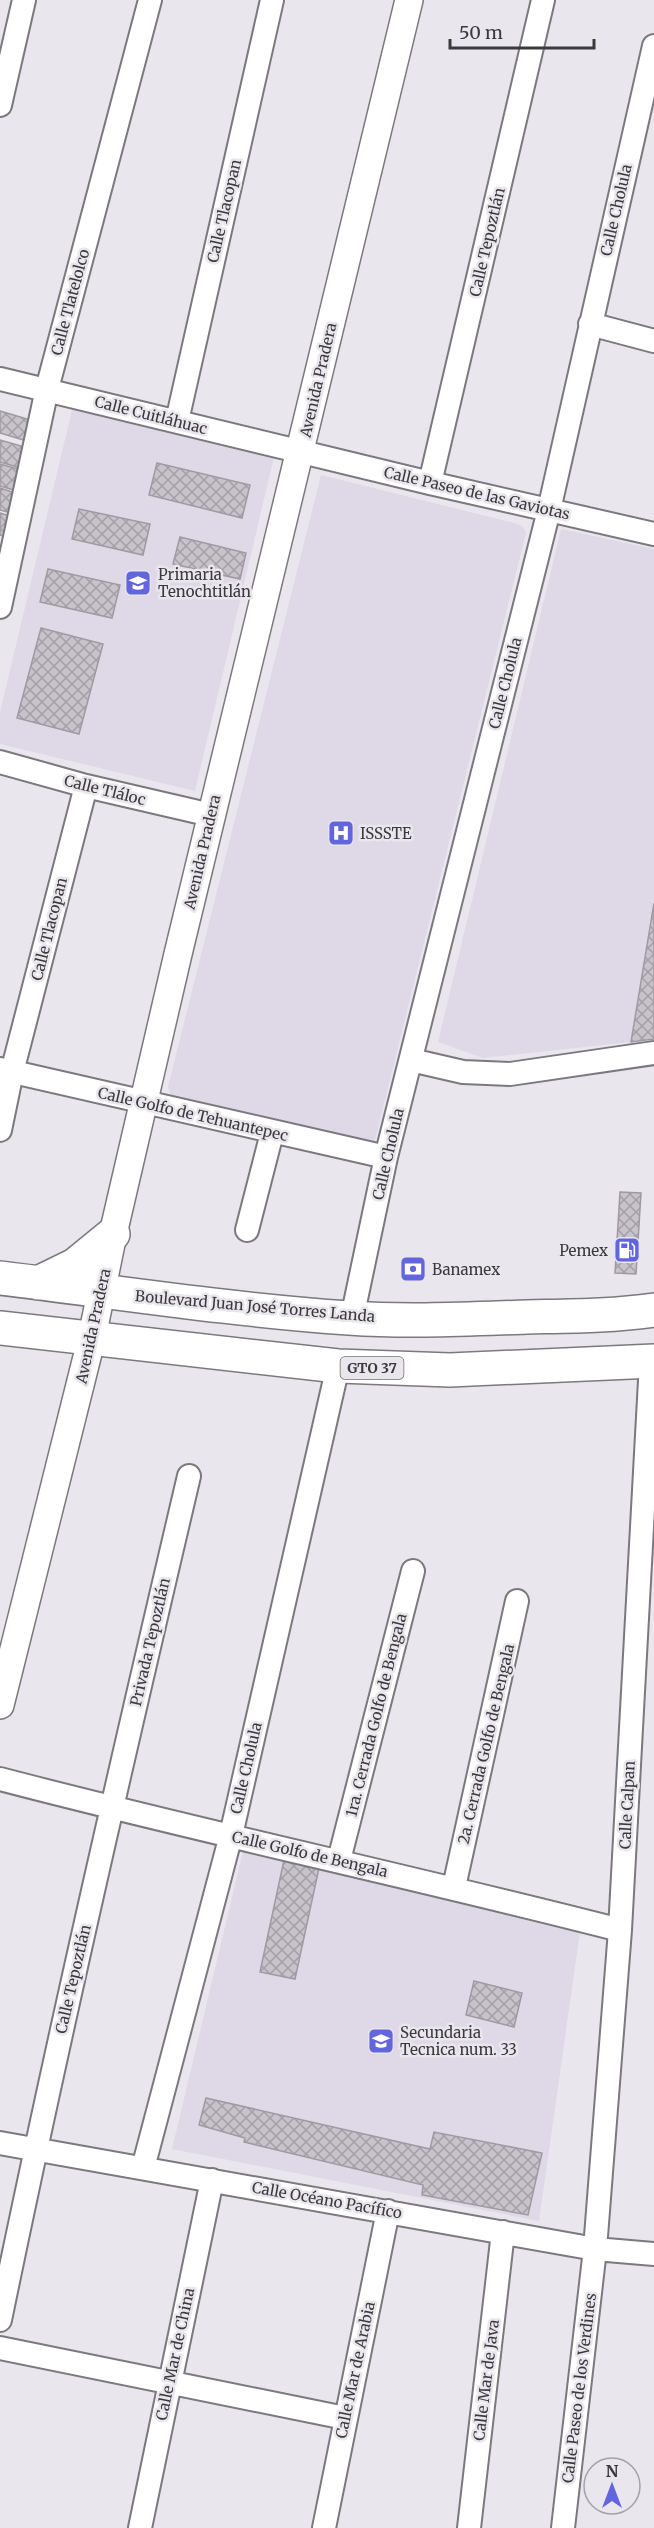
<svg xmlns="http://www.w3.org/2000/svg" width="654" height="2528" viewBox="0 0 654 2528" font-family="Merriweather,serif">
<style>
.built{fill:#dfd8e7}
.building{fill:url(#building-cross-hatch);stroke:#9f9aa1;stroke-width:1.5}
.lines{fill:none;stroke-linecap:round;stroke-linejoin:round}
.minor-casing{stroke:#7c787f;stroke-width:26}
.tertiary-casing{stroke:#7c787f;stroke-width:30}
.primary-casing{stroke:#7c787f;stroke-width:36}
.minor{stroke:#fff;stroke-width:22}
.tertiary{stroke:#fff;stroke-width:27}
.primary{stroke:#fff;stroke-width:33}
.labels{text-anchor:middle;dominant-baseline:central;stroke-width:5;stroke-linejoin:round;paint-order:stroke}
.shield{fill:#eae6ee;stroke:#6f6d71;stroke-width:1.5}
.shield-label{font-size:14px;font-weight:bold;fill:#3a393c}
.street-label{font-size:15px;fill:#3a393c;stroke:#eae6ee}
.poi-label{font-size:15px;fill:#3a393c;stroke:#eae6ee;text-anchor:start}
</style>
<defs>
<pattern id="building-cross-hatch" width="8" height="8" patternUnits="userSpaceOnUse" patternTransform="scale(1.5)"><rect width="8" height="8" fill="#c8c3cb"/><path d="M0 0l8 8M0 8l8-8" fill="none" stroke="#a39fa6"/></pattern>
</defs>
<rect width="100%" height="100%" fill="#eae6ee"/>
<path class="built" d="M73 406 275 453 195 791 0 744V712Z
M321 475 518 524 523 527 526 533 374 1144 171 1096 168 1087Z
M561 529 654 549V903L631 1042 483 1058 438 1042Z
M243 1851 580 1932 539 2221 172 2149Z"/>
<path class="building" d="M0 411 34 421 30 442 0 433Z
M0 440 28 448 24 469 0 462Z
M157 463 250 485 242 518 149 495Z
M0 464 21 470 17 491 0 486Z
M0 488 15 493 11 513 0 510Z
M79 509 150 524 143 555 72 539Z
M0 513 10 516 5 537 0 535Z
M180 537 246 553 240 579 173 564Z
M48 569 120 585 112 618 40 602Z
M41 628 103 644 79 734 17 718Z
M654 903V1039L631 1042Z
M620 1192 641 1193 636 1274 615 1273Z
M284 1860 319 1868 295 1979 260 1972Z
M474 1981 522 1993 514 2027 466 2015Z
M206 2098 430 2149 434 2132 542 2153 528 2215 422 2195 423 2185 244 2142 245 2138 199 2125Z"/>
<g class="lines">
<defs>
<path id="minor" d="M0 105 24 0
M590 324 654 341
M0 379 430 483 654 534
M177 421 272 0
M430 483 543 0
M0 607 47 389 150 0
M0 762 86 786 211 815
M411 1060 463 1072 510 1074 654 1053
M0 1069 386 1157
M0 1130 12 1072 86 786
M247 1230 272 1133
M352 1318 386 1157 549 510 654 46
M0 1779C206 1833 414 1877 620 1930
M339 1860 413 1571
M454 1887 517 1601
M0 2143 595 2249 654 2254
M143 2168 231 1835 338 1366
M0 2320C58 2038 123 1757 189 1476
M0 2348 345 2418
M140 2528 212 2180
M324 2528 388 2211
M469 2528 503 2232
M563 2528 595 2249 620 1930 651 1362"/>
<path id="tertiary" d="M0 1705 92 1337 113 1234 178 954 409 0"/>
<path id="primary" d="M0 1278C116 1292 232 1310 349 1318 408 1322 467 1319 527 1317 569 1316 612 1316 654 1310
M38 1283 75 1265 113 1234
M0 1328 338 1366 450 1370 654 1361"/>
</defs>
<use href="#minor" class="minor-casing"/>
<use href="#tertiary" class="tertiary-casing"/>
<use href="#primary" class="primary-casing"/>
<use href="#minor" class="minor"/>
<use href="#tertiary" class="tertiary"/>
<use href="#primary" class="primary"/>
</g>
<defs>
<symbol id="school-square" viewBox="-11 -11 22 22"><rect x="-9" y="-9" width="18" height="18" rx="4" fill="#6365de" stroke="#eae6ee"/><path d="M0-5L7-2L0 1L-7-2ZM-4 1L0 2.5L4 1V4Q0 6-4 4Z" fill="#fff"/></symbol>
<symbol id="hospital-square" viewBox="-11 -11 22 22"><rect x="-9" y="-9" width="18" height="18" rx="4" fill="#6365de" stroke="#eae6ee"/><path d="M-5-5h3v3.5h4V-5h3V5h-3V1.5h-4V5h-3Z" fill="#fff"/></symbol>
<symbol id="fuel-square" viewBox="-11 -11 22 22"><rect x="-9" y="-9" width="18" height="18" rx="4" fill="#6365de" stroke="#eae6ee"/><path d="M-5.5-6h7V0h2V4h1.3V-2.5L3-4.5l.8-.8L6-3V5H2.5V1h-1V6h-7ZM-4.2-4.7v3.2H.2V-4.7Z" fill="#fff"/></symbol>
<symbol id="bank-square" viewBox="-11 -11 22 22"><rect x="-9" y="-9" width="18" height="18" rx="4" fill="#6365de" stroke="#eae6ee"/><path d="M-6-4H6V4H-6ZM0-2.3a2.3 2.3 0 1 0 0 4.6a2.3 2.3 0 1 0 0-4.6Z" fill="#fff"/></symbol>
</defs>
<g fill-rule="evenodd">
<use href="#school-square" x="123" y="568" width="30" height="30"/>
<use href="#hospital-square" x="326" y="818" width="30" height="30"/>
<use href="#fuel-square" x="612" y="1235" width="30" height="30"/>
<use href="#bank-square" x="398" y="1254" width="30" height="30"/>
<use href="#school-square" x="366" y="2026" width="30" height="30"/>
</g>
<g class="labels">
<rect class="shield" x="340.5" y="1357" width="63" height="22" rx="4.5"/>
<g class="shield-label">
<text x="372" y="1368">GTO 37</text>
</g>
<g class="street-label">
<text transform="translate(616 210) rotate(-77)">Calle Cholula</text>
<text transform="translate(224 211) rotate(-77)">Calle Tlacopan</text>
<text transform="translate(487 242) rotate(-77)">Calle Tepoztlán</text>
<text transform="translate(70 302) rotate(-75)">Calle Tlatelolco</text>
<text transform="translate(318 380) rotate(-77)">Avenida Pradera</text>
<text transform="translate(151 415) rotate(14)">Calle Cuitláhuac</text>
<text transform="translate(477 493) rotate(13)">Calle Paseo de las Gaviotas</text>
<text transform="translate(505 683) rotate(-76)">Calle Cholula</text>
<text transform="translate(105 790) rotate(14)">Calle Tláloc</text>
<text transform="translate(202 852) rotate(-77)">Avenida Pradera</text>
<text transform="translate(49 929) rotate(-76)">Calle Tlacopan</text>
<text transform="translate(193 1114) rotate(13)">Calle Golfo de Tehuantepec</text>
<text transform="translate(388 1154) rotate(-77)">Calle Cholula</text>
<text transform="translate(255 1306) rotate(5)">Boulevard Juan José Torres Landa</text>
<text transform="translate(93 1326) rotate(-78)">Avenida Pradera</text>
<text transform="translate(150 1642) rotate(-77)">Privada Tepoztlán</text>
<text transform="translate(376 1715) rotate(-76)">1ra. Cerrada Golfo de Bengala</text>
<text transform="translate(486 1744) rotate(-77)">2a. Cerrada Golfo de Bengala</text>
<text transform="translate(246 1768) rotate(-77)">Calle Cholula</text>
<text transform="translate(627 1805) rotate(-87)">Calle Calpan</text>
<text transform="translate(310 1854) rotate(13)">Calle Golfo de Bengala</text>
<text transform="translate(73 1979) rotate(-77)">Calle Tepoztlán</text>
<text transform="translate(327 2200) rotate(10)">Calle Océano Pacífico</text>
<text transform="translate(175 2354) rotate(-78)">Calle Mar de China</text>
<text transform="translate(355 2370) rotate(-78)">Calle Mar de Arabia</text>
<text transform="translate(486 2380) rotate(-83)">Calle Mar de Java</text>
<text transform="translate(579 2388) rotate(-83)">Calle Paseo de los Verdines</text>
</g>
<g class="poi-label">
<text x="158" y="574">Primaria<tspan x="158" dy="17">Tenochtitlán</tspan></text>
<text x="360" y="833">ISSSTE</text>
<text x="608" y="1250" text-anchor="end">Pemex</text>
<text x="432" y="1269">Banamex</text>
<text x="400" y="2032">Secundaria<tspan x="400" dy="17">Tecnica num. 33</tspan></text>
</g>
</g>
<g transform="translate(612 2486)"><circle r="28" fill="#eae6ee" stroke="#a4a1a7" stroke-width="1.5"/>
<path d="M0-4.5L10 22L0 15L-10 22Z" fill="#6365de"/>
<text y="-9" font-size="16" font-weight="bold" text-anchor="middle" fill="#3a393c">N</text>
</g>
<path d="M450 39v9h144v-9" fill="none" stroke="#3a393c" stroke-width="3"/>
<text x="459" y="39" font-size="18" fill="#3a393c" stroke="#eae6ee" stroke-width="4.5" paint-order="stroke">50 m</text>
</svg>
